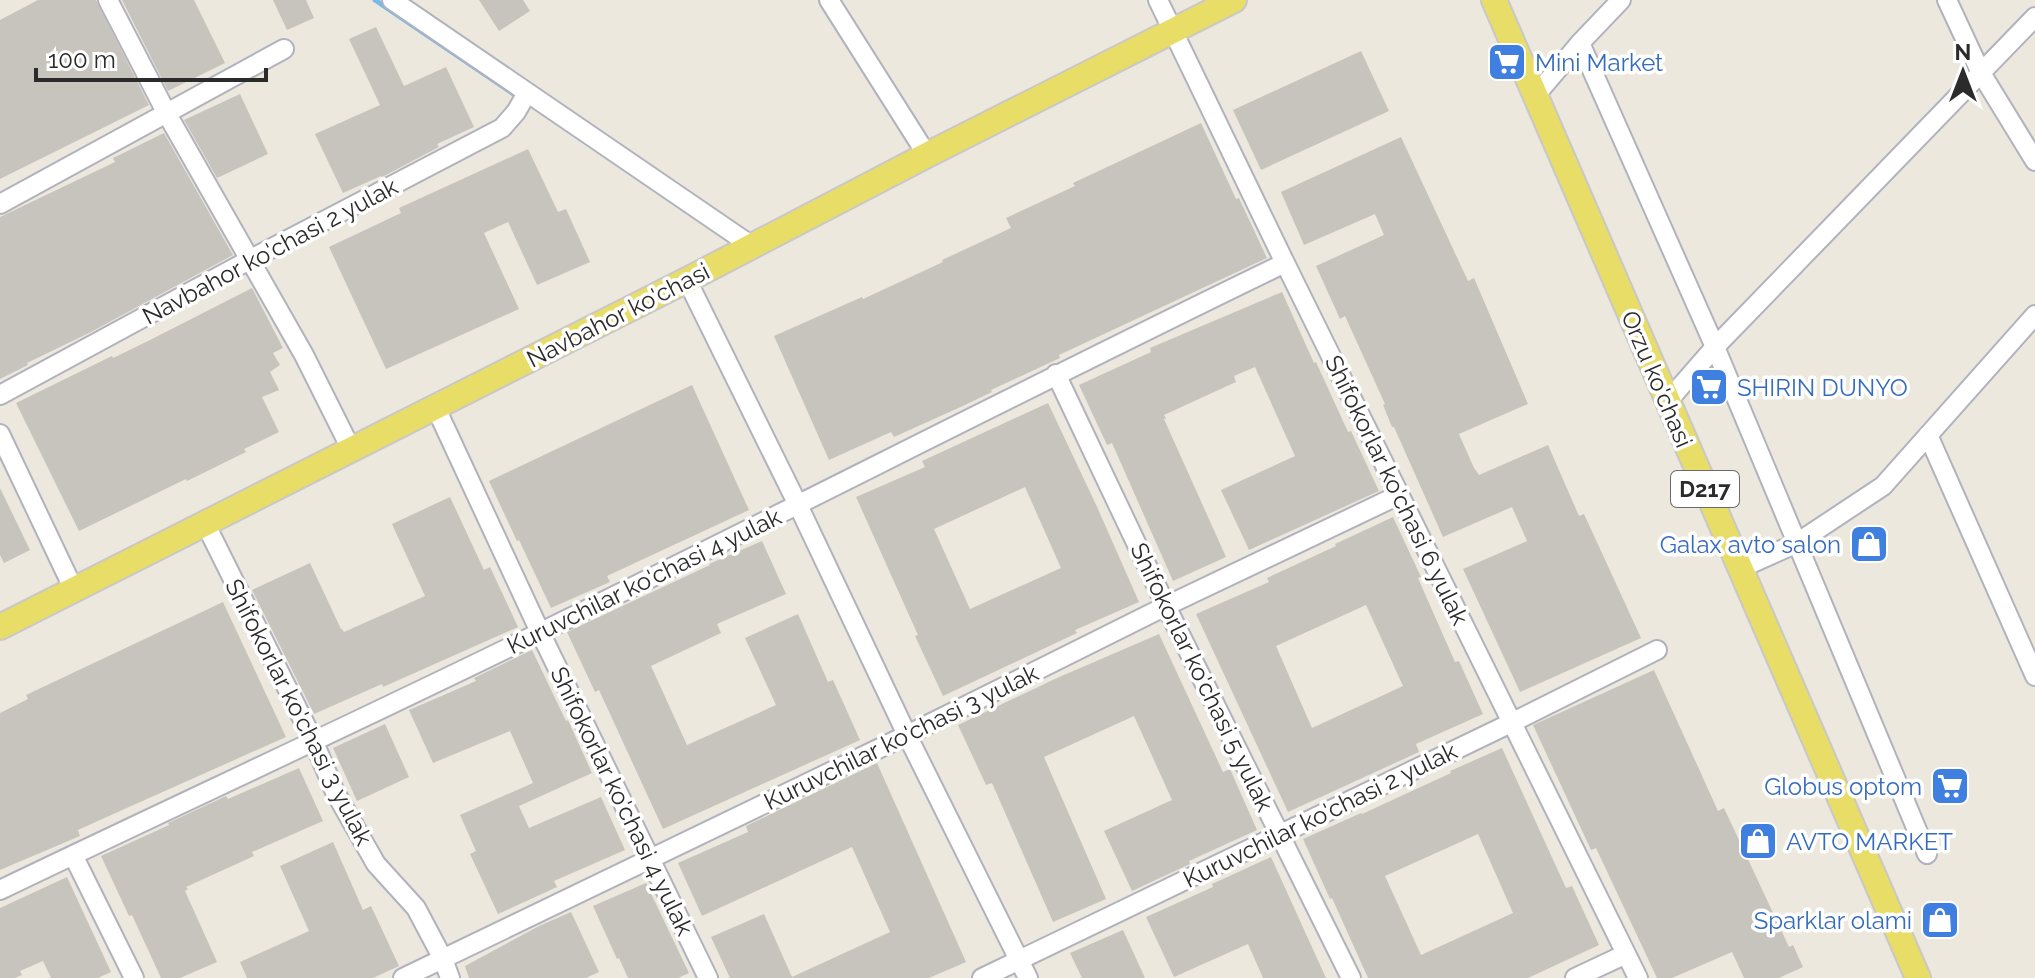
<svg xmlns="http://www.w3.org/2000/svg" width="2035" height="978" viewBox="0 0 2035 978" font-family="Raleway,sans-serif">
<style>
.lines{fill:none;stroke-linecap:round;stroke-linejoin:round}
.stream{stroke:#78b9e7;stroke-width:5}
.building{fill:#c7c4bd;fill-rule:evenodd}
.minor-casing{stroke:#b1b2bd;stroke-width:22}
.major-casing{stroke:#c8c8c8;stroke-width:28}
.minor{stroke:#fff;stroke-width:18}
.major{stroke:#e8dd67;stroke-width:24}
.labels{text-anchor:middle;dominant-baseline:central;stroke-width:7;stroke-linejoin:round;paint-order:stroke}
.shield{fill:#fff;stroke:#6b6b6b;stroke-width:2}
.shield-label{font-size:22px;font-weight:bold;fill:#2b2b2b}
.shop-label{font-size:24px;fill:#366cbe;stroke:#fff;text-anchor:start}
.street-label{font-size:24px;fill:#2b2b2b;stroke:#fff}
</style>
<rect width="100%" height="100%" fill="#ece8de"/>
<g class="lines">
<path class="stream" d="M375 0 518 97"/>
</g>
<path class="building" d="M38 0H96L149 105 0 179V20Z
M122 0H194L225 63 168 91Z
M273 0H306L314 18 287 30Z
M479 0H523L530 11 499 31Z
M376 27 404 86 446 67 474 127 437 144 439 147 382 177 381 176 343 193 315 134 380 105 349 39Z
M1361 51 1389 111 1261 170 1233 110Z
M240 94 268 154 217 178 184 120Z
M1201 123 1236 199 1239 198 1267 258 1059 355 1060 358 991 390 992 392 965 405 894 437 891 432 829 460 774 336 862 297 863 299 943 262 942 260 1011 228 1006 218 1075 186 1073 183Z
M164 133 233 255 91 332 27 363 28 365 0 379V217L115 162 113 158Z
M1401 137 1468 281 1474 278 1528 404 1459 434 1474 468 1479 475 1548 445 1579 516 1584 514 1641 638 1520 692 1463 569 1527 541 1512 507 1443 537 1394 427H1392L1383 405 1385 404 1345 316 1340 319 1316 266 1384 235 1375 214 1304 245 1281 192Z
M528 149 558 212 566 209 590 262 537 285 508 222 484 233 519 309 386 369 329 247 401 213 399 208Z
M252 288 283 348 273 353 280 365 270 372 279 390 262 397 279 432 244 449 246 452 187 481 186 479 79 531 16 403 112 356 113 358 150 340Z
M1282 292 1314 363 1316 362 1348 432 1351 431 1379 491 1249 550 1221 490 1295 456 1255 367 1234 376 1236 382 1164 415 1166 418 1164 419 1226 557 1173 581 1112 443 1107 445 1079 385 1151 352 1150 348Z
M692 385 749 510 607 576 610 582 551 608 519 540 517 541 489 481Z
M1048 403 1098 509 1139 602 1075 630 1077 633 943 696 915 636 918 635 856 497 925 467 922 461ZM1025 487 1061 568 970 609 934 529Z
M0 488 30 550 4 563 0 555Z
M450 497 484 570 490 567 518 627 383 687 382 684 314 714 252 590 310 563 341 629H342L344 632 425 596 392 524Z
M1393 517 1421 577 1418 578 1455 662 1459 661 1483 714 1416 744 1419 752 1288 812 1196 614 1269 582 1267 578 1336 546 1335 544ZM1366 605 1403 686 1312 728 1276 646Z
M762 541 786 594 717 624 721 633 651 666 687 745 776 705 745 638 798 614 828 682 833 680 860 740 663 829 599 690 595 692 567 632 710 565 709 564Z
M223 602 286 737 120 811 78 830 80 836 0 870V713L28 699 26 695Z
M1159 634 1223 772 1230 769 1257 830 1189 861 1190 864 1132 891 1104 831 1172 800 1134 716 1044 757 1106 899 1053 922 992 783 986 785 958 725 1057 678Z
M532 650 566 721 568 720 592 773 519 806 529 828 601 797 625 850 554 881 557 887 498 914 470 854 476 851 460 815 533 783 510 731 433 763 409 710 476 681 474 678Z
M1654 670 1718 811 1724 808 1789 947 1793 945 1803 967 1779 978H1744L1732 952 1672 978H1657L1596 848 1591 850 1533 725Z
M385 724 409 777 357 801 333 748Z
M1502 748 1566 888 1572 886 1599 945 1528 978H1368L1332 898 1330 899 1303 839 1361 813 1362 814 1451 773 1450 771ZM1478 834 1513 913 1421 955 1385 876Z
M877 763 966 962 929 978H730L711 937 764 914 792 977 890 932 852 847 702 916 678 863 748 832 746 826Z
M299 768 323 821 252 852 254 856 186 887 188 889 185 891 217 962 180 978H161L132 915 129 916 101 856 169 825 168 823 226 796 228 799Z
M333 842 363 910 371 906 399 966 373 978H247L240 962 309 931 280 866Z
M1271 857 1326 978H1263L1248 944 1174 977 1146 917 1213 887 1212 884Z
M67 877 111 972 98 978H51L43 961 20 971 22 975 15 978H0V908Z
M646 883 689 973 678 978H628L619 958 617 959 593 906Z
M571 912 599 972 586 978H469L465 966 539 926Z
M1123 930 1145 978H1082L1070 953Z"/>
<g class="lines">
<defs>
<path id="minor" d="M108 0 167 114 304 355 351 449
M392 0 752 246
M829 0 927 155
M1158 0 1285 263 1638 978
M1947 0 1981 73 2035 161
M1580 43 1715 347 1927 854
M1535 96 1580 43 1621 0
M0 204 284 49
M687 280 798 505 907 735 1028 978
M1056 374 1166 606 1351 978
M0 395 251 259 502 128 516 112 527 93
M1667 402 1715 347 2035 17
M435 406 540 632 708 978
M0 434 74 590
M1928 435 2035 676
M205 523 313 740 335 792 376 864 416 908 443 959 450 978
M1739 569 1797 543 1883 486 2035 315
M73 855 134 978
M0 890C181 803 364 719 545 630 792 509 1037 383 1285 263
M403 978 907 735 1166 606 1399 495
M982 978 1513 722 1657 650
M1575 978 1626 954"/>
<path id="major" d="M1494 0 1918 978
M0 627 687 280 927 155 1234 0"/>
</defs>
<use href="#minor" class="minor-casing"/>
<use href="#major" class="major-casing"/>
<use href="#minor" class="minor"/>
<use href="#major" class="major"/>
</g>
<defs>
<symbol id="supermarket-square" viewBox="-11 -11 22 22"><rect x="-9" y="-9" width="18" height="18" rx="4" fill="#3f7fe0" stroke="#fff"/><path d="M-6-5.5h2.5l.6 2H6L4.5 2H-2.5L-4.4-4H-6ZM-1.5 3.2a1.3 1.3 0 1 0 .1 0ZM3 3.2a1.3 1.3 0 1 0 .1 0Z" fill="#fff"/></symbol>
<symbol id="shop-square" viewBox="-11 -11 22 22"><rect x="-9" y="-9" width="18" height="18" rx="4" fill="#3f7fe0" stroke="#fff"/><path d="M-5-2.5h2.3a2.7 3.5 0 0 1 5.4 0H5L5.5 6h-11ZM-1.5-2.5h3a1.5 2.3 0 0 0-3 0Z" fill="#fff"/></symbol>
</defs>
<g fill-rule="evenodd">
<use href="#supermarket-square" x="1485" y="40" width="44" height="44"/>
<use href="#supermarket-square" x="1687" y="365" width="44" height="44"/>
<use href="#shop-square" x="1847" y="522" width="44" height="44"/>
<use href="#supermarket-square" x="1928" y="764" width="44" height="44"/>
<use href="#shop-square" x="1736" y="819" width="44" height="44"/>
<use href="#shop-square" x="1918" y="898" width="44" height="44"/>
</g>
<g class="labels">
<rect class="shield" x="1671" y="471" width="68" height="36" rx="6"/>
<g class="shield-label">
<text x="1705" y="489">D217</text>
</g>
<g class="shop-label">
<text x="1535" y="62">Mini Market</text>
<text x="1737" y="387">SHIRIN DUNYO</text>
<text x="1841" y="544" text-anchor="end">Galax avto salon</text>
<text x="1922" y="786" text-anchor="end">Globus optom</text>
<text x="1786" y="841">AVTO MARKET</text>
<text x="1912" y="920" text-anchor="end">Sparklar olami</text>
</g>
<g class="street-label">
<text transform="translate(270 251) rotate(-28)">Navbahor ko'chasi 2 yulak</text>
<text transform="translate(618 315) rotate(-27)">Navbahor ko'chasi</text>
<text transform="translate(1657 379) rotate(67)">Orzu ko'chasi</text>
<text transform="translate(1397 490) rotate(64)">Shifokorlar ko'chasi 6 yulak</text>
<text transform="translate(644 581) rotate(-26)">Kuruvchilar ko'chasi 4 yulak</text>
<text transform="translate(1202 677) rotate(64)">Shifokorlar ko'chasi 5 yulak</text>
<text transform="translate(299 712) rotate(63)">Shifokorlar ko'chasi 3 yulak</text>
<text transform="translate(901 737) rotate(-26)">Kuruvchilar ko'chasi 3 yulak</text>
<text transform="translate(622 801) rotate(64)">Shifokorlar ko'chasi 4 yulak</text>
<text transform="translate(1320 815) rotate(-26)">Kuruvchilar ko'chasi 2 yulak</text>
</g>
</g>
<g transform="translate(1963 72)" stroke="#ffffff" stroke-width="6" paint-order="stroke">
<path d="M0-6L14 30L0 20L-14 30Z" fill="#2b2b2b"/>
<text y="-12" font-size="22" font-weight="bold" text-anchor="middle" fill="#2b2b2b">N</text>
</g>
<path d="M36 68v12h230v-12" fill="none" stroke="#2b2b2b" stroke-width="4"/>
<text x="48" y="68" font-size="24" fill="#2b2b2b" stroke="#ffffff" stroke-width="6" paint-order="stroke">100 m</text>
</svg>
